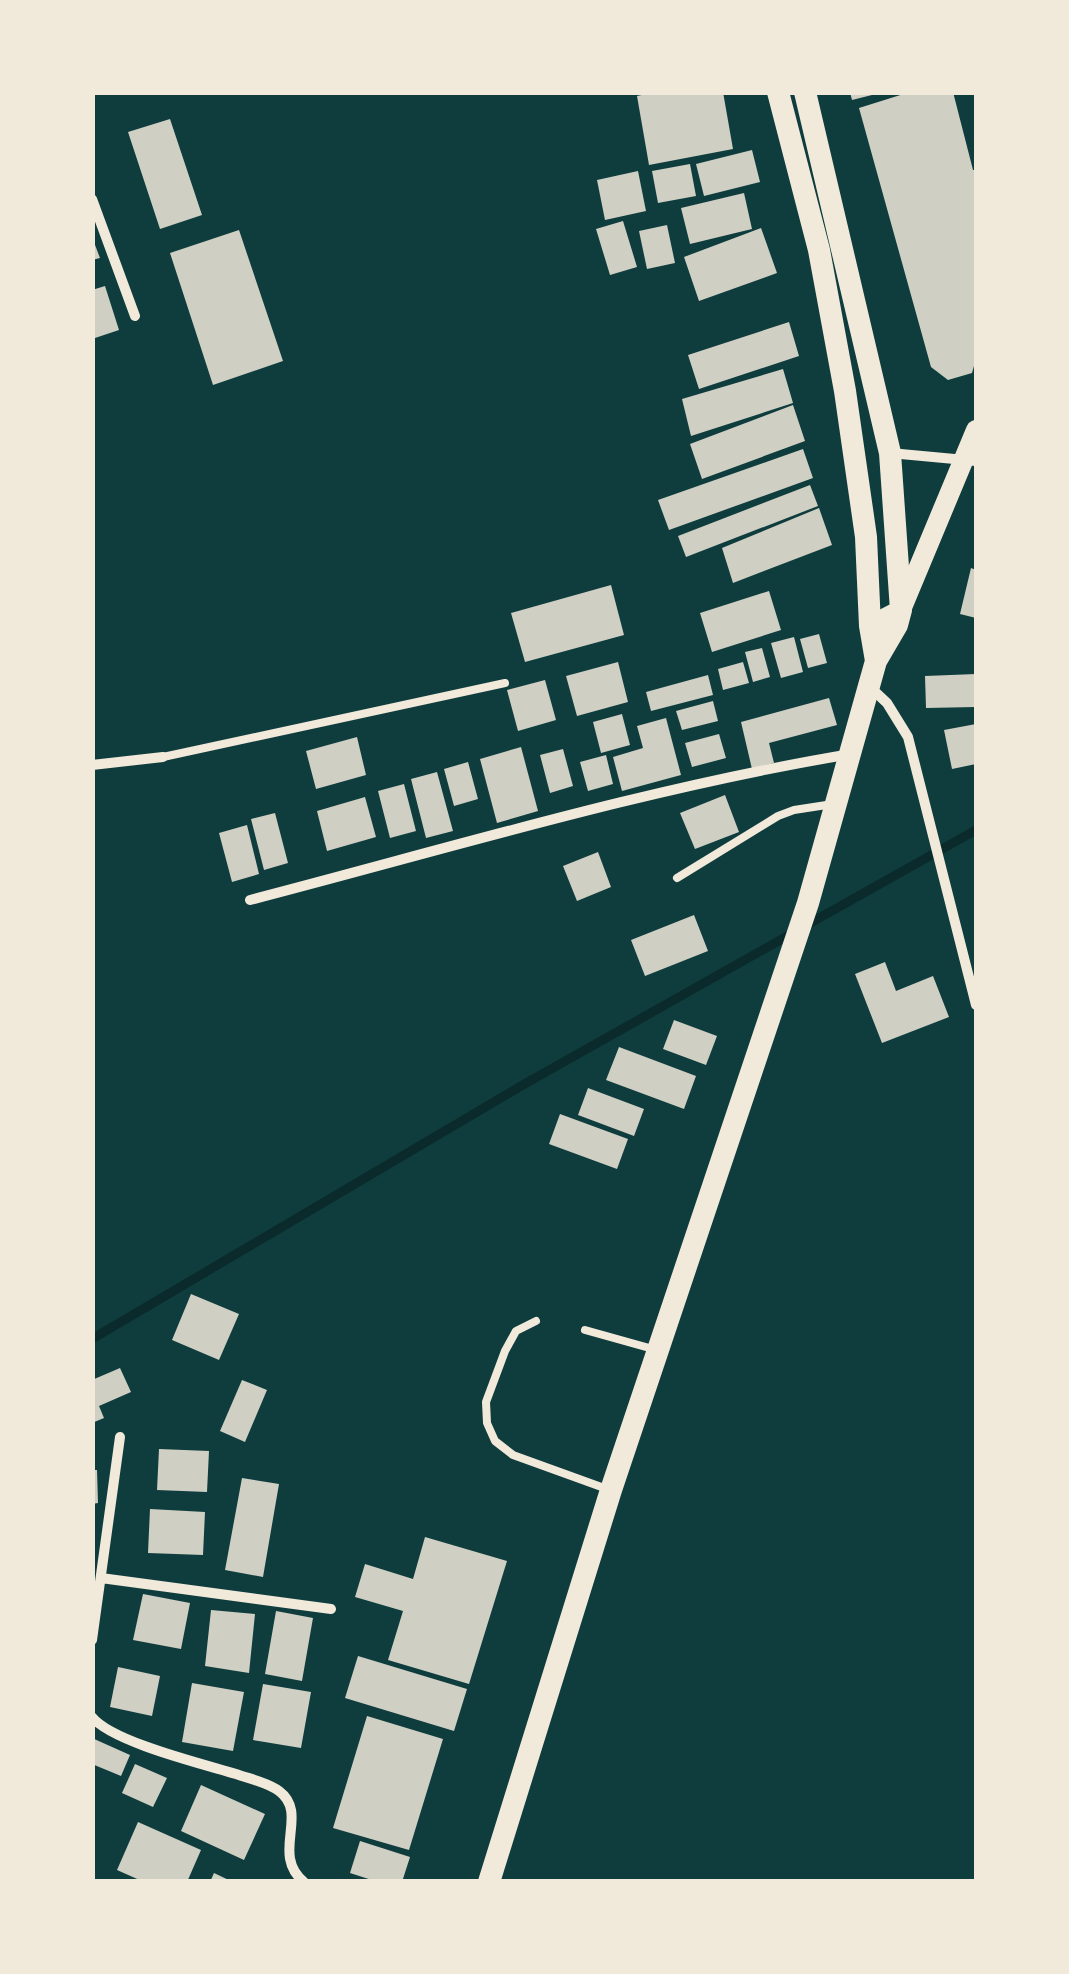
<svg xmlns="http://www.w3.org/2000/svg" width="1069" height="1974" viewBox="0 0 1069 1974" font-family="'Source Sans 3',sans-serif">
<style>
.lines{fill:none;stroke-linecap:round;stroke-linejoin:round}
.stream{stroke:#0a2a2b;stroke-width:9}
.building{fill:#cfcfc3}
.service{stroke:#f1e9da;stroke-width:8}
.minor{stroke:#f1e9da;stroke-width:10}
.secondary{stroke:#f1e9da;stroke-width:20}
.primary{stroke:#f1e9da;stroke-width:22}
</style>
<rect width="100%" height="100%" fill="#0f3d3e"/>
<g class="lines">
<path class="stream" d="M805 926 976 830
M92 1339 521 1086 791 934"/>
</g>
<path class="building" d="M655 92H723L733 149 649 165 637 96Z
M850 92H876V94L852 100Z
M910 92H953L973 170H976V359L972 373 948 380 931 367 859 108Z
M170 119 202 215 160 229 128 132Z
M752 150 760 182 704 196 696 164Z
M690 164 696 196 658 203 652 171Z
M638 171 646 211 605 220 597 180Z
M744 193 752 229 690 244 681 208Z
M623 221 637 267 610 275 596 229Z
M667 225 675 263 647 269 639 231Z
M761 228 777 273 699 301 684 257Z
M239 230 283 361 213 385 170 253Z
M92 237 100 258 92 260Z
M105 286 119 330 92 339V290Z
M789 322 799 356 699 389 688 355Z
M783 369 793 403 691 436 682 399Z
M793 405 805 441 702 479 690 444Z
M803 449 813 478 669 530 658 500Z
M810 485 818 506 686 557 678 536Z
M819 508 832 545 733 583 722 548Z
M971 568 976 570V618L960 614Z
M611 585 624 635 525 662 511 613Z
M769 591 781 630 712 652 700 613Z
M819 634 827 663 808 668 800 639Z
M794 637 803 672 781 678 771 643Z
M762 648 770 677 753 682 745 652Z
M618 662 628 702 577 716 566 676Z
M743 662 749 683 723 690 718 669Z
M976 674V707L926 708 925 676Z
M708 675 713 695 651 711 646 692Z
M545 680 556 720 518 731 507 690Z
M829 698 837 725 769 743 774 763 752 769 741 722Z
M713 701 718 721 682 730 676 711Z
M622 714 630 745 601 753 593 722Z
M666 718 681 775 622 791 613 757 643 748 637 726Z
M976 724V764L952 769 944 730Z
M719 734 726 758 692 767 685 743Z
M357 737 366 775 316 789 306 751Z
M521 747 538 811 497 823 480 759Z
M563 749 573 786 550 793 540 755Z
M606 755 613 784 588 791 580 762Z
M468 762 478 799 454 806 444 769Z
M437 772 453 831 426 838 411 779Z
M404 784 416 831 390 838 378 791Z
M725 795 739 832 695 849 680 813Z
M365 797 376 837 327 851 317 811Z
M275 813 288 863 264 870 251 819Z
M247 825 259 874 232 882 219 833Z
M598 852 611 887 577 901 563 866Z
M694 915 708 951 645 976 631 940Z
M885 962 896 991 933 976 949 1017 882 1043 855 974Z
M674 1020 717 1036 706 1065 663 1049Z
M619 1047 696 1076 684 1109 606 1080Z
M588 1088 644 1109 634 1136 578 1115Z
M560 1114 628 1139 617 1169 549 1144Z
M191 1294 239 1314 219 1360 172 1340Z
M120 1368 131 1392 99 1406 104 1418 92 1423V1380Z
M242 1380 267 1390 245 1442 220 1431Z
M159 1449 209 1451 207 1492 157 1490Z
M92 1470H97L98 1503 92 1504Z
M242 1478 279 1484 263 1577 225 1570Z
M150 1509 205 1512 203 1555 148 1553Z
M425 1537 507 1561 469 1684 388 1660 403 1611 355 1597 365 1564 413 1579Z
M143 1594 190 1603 181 1649 133 1640Z
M211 1610 255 1614 249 1673 205 1666Z
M276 1611 313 1618 302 1681 265 1674Z
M358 1656 467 1689 454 1731 345 1698Z
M118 1667 160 1676 152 1716 110 1707Z
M192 1683 244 1692 233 1751 182 1742Z
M263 1684 311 1692 301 1748 253 1740Z
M367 1716 443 1739 409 1850 333 1828Z
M92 1738 130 1755 121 1776 92 1764Z
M135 1764 167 1778 153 1807 122 1793Z
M201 1785 265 1814 244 1860 181 1831Z
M138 1822 201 1850 187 1882H144L117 1870Z
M360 1841 410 1857 402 1882H378L350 1873Z
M214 1873 233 1882H210Z"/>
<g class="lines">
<path class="service" d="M163 757 505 683
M677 878 778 816 794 810 833 804
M536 1321 516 1331 505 1351 486 1402 487 1423 495 1441 513 1455 607 1489
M585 1330 653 1349"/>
<path class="minor" d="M92 199 135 316
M890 453 976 461
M871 688 887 703 908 737 976 1005
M92 765 163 757
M250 900C450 848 647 788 851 754
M101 1578 331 1609
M92 1640 120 1437
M92 1717C112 1742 203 1764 236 1774 250 1779 267 1782 279 1791 310 1814 270 1854 304 1882"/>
<path class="secondary" d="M870 626 901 610 976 430"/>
<path class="primary" d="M778 92 819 250 845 391 866 537 870 626 876 661
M489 1882 611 1490 808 903 876 661 897 625 901 610 890 453 805 92"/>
</g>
<rect width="1069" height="1974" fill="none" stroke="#f1e9da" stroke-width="190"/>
</svg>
